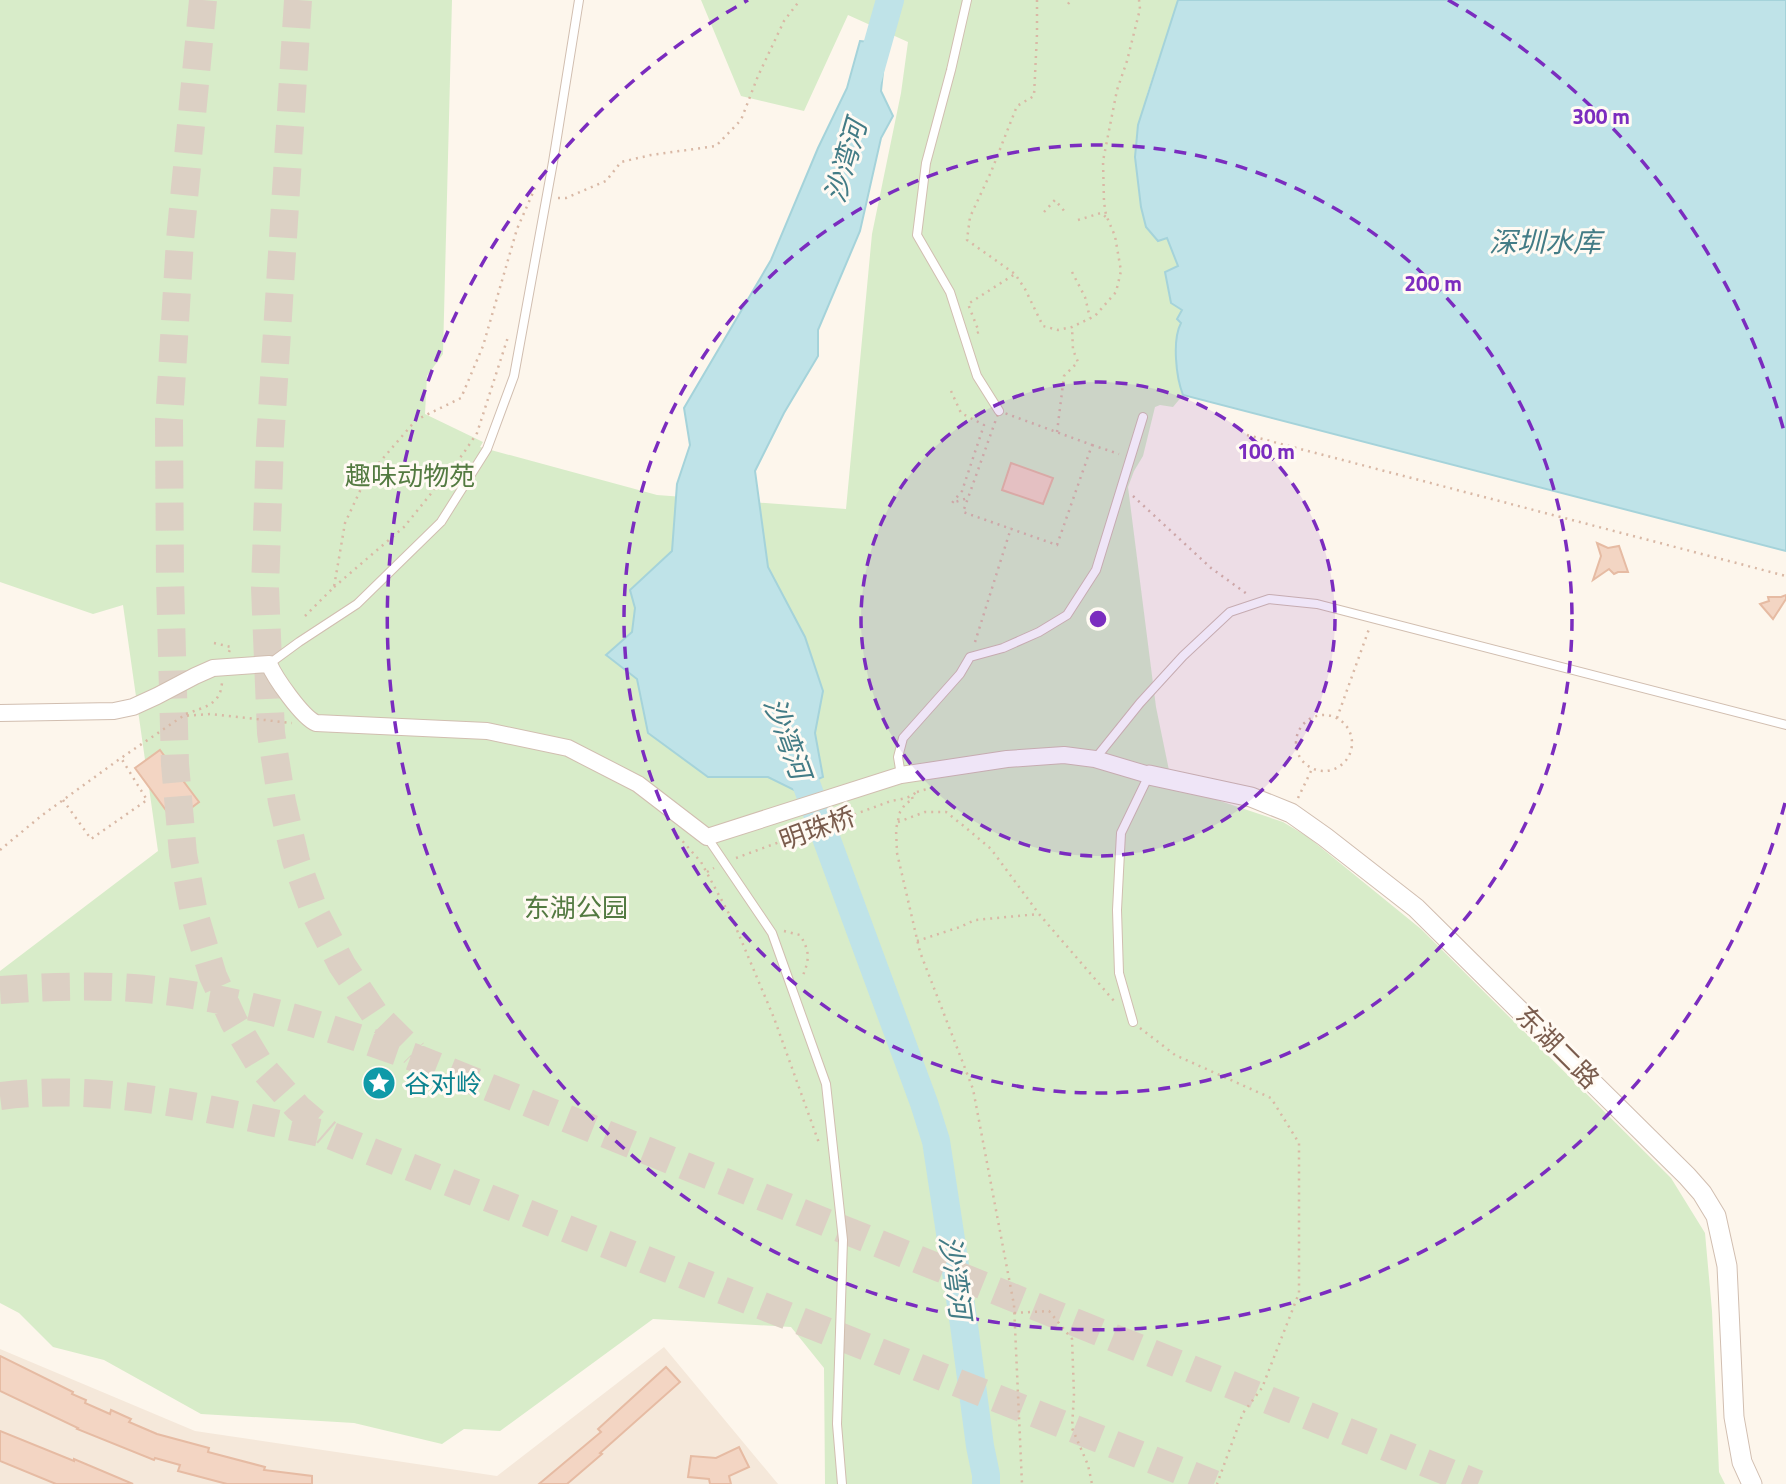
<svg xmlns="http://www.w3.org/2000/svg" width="1786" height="1484" viewBox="0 0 1786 1484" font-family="'Titillium Web','Noto Sans SC',sans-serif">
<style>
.residential{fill:#f5e8da}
.green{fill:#d8ecc9}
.water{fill:#bfe3e8;stroke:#a5d3da;stroke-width:2}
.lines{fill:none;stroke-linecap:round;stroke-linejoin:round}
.river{stroke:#bfe3e8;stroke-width:28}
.building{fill:#f3d5c3;stroke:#e6bba3;stroke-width:2}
.motorway-tunnel{stroke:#dcd0c4;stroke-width:28;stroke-dasharray:28 14;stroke-linecap:butt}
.service-casing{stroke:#d1beb0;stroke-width:10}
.minor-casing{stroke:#d1beb0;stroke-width:18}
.tertiary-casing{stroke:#d1beb0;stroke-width:21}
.path{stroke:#d9b8a5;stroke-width:2.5;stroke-dasharray:2 5;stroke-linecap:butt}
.service{stroke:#fff;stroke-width:8}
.minor{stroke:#fff;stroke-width:16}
.tertiary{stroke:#fff;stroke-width:19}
.ring{fill:none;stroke:#7b2cbf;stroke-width:3.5;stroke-dasharray:12 9}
.labels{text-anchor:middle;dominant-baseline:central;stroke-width:6;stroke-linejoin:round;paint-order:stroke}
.park-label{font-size:26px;fill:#537a41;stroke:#fffaf3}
.street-label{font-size:26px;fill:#7a5c4d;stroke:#fffaf3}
.culture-label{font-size:26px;fill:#0d838f;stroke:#fffaf3;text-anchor:start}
.water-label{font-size:28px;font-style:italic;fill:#437c86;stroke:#fffaf3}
.centre{fill:#7b2cbf;stroke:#fffaf3;stroke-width:3.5}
.ring-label{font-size:21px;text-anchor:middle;font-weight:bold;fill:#7b2cbf;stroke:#fffaf3;stroke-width:6;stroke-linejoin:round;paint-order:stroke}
</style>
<rect width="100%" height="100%" fill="#fdf6ec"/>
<path class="residential" d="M664 1347 778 1484H0V1349L195 1431 497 1476Z"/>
<path class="green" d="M0 0H452L443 354 427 376 425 414 483 442 480 447 657 495 846 509 872 234 901 93 908 42 848 15 804 111 741 96 701 0H1178L1147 94 1135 157 1141 207 1146 227 1167 238 1179 267 1166 272 1182 310 1176 360 1179 383 1183 395 1173 407 1160 405 1155 407 1143 456 1134 471 1128 487 1156 707 1172 785 1283 822 1308 837 1421 929 1671 1178 1705 1233 1712 1311 1719 1472 1725 1484H825L824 1368 791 1327 653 1319 500 1431 464 1429 442 1444 354 1423 201 1414 104 1360 53 1347 19 1313 0 1303V971L158 851 123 605 93 614 0 582Z"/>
<path class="water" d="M1178 0H1786V551L1183 395C1176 377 1172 340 1181 323L1177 319 1182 310 1171 303 1165 272 1178 266 1167 238 1158 241 1146 227 1141 207 1135 157 1138 125Z
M860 41 886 44 881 91 893 116 881 138 860 231 818 330V356L784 413 755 471 768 567 805 637 823 691 815 733 823 777 794 790 768 777H708L648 733 637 679 606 655 632 632 635 608 630 590 672 551 677 484 690 445 684 408 771 260 818 148 847 88Z"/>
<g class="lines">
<path class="river" d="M868 78 890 0
M794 751 924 1103 936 1141 964 1325 980 1446 986 1475V1484"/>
</g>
<path class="building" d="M1011 463 1053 478 1043 504 1002 490Z
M1597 543 1608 548 1619 546 1628 572H1618L1614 574 1609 569 1593 580 1601 556Z
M1786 595V599L1773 619 1760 604 1769 601 1768 597H1781Z
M160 750 199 802 174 821 135 768Z
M0 1356 73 1392 72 1394 86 1400 85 1403 110 1414 111 1410 131 1419 129 1422 157 1434 209 1448 208 1452 265 1467 264 1470 312 1476V1484H227L178 1471 180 1465 155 1458 154 1460 77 1429 78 1428 0 1391Z
M666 1367 680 1382 600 1453 602 1454 567 1484H539L601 1432 598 1429Z
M0 1431 74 1461V1459L133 1484H56L0 1461Z
M739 1447 749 1467 729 1476 731 1484H710L709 1479 688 1477 691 1456 716 1458Z"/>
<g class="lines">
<path class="motorway-tunnel" d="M203 0 180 240 169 421 170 580 175 764 183 854 194 913 213 976 234 1022 260 1065 298 1108 327 1133
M298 0 270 443 265 588 271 733 282 802 296 861 315 913 342 965 374 1013 414 1053
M0 990C44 987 89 985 133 988 232 995 328 1026 421 1060L1478 1484
M0 1096C110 1082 222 1112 329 1135L1214 1484"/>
<defs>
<path id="service" d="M967 0 951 70 926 163 917 235 950 292 977 376 999 411
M269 664 299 642 357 604 441 522 487 449 514 376 553 162 579 0
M1095 759 1140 703 1183 656 1230 612 1269 599 1317 604 1786 725
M901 775 898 757 903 738 960 674 970 657 1003 648 1039 632 1067 615 1096 570 1143 417
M707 837 772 933 826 1084 843 1240 837 1424 842 1484
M1133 1022 1119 973 1117 910 1121 833 1149 775"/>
<path id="minor" d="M0 713 114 711 133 707 157 696 195 676 213 668 269 664C275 678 302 717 316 723L487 731 568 748 638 784 707 837 901 775 1007 759 1064 755 1095 759 1149 775"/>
<path id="tertiary" d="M1149 775 1251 797 1291 813 1325 837 1416 908 1687 1176 1702 1193 1716 1216 1727 1266 1734 1417 1742 1462 1752 1484"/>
</defs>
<use href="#service" class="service-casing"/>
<use href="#minor" class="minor-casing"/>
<use href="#tertiary" class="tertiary-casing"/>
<path class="path" d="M1037 0V34L1034 96 1017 106 991 172 970 217 967 240 1015 274 1025 289 1043 326 1058 330 1072 327 1095 316 1116 292 1121 271 1115 236 1106 215 1104 202 1103 161 1117 90 1127 61 1140 9 1139 0
M1068 4 1071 0
M558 198H566L606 181 621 162 651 155 716 146 741 120 758 76 784 21 800 0
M1044 212 1055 200 1066 213
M1078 220 1101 213 1106 217
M1072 272 1085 297 1090 318
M977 333 979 332 968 304 1015 274
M951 391 961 413 984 425 962 491 952 503 968 498
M999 411 1092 445 1057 545 963 512Z
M1057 432 1064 376 1078 362 1073 350 1072 327
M1247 435 1786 576
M1092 445 1119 454
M1133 496 1211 568 1247 594
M334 587 404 527 463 454 477 433 508 337
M305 616 334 587 345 523 366 478 416 420 461 398 483 346 517 229 535 188
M975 642 1011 528
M214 643 231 647 229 652
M186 714C204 707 221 705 222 682
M1296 743a28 28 0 1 1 56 0a28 28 0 1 1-56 0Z
M1337 718 1369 629
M917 792 930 788
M912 797 913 800 906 803 900 812 896 829 897 853 920 952 973 1089 1014 1305 1022 1484
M1298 798 1312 769
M63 800 91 839 147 800 121 758
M898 822 925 812H946L965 827 991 849 1039 914 1114 1001
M678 836 701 862 734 923 774 1018 819 1143
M0 850 41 816 121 758 183 716 210 714 292 723
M736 858 891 801C901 799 914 798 918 789
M707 872 714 868
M784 931 800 935C811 953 809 960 802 978
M917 941 960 927 975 920 1039 914
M1140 1028 1175 1055 1271 1098 1299 1143V1293L1262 1388 1243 1413 1217 1484
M1014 1313 1049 1311 1072 1339 1074 1394 1072 1428 1088 1465 1092 1484"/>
<use href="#service" class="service"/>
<use href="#minor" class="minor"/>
<use href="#tertiary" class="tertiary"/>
</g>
<circle cx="1098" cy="619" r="237" fill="#7b2cbf" fill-opacity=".12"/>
<g class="ring">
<circle cx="1098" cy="619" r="237"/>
<circle cx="1098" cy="619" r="474"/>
<path d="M1785 803A711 711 0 1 1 748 0M1448 0A711 711 0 0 1 1785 435"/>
</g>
<defs>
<symbol id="sight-disc" viewBox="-11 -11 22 22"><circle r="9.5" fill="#0f9aa8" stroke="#fffaf3"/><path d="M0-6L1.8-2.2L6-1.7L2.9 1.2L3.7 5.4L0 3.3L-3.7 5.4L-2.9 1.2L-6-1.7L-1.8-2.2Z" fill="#fff"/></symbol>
</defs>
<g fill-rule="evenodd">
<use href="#sight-disc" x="360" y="1064" width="38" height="38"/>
</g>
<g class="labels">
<g class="park-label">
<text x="410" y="475">趣味动物苑</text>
<text x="576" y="907">东湖公园</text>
</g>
<g class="street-label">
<text transform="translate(817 828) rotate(-20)">明珠桥</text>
<text transform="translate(1558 1047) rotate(45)">东湖二路</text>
</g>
<g class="culture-label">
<text x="404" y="1083">谷对岭</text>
</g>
<g class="water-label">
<text transform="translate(845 161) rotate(-74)">沙湾河</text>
<text x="1545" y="241">深圳水库</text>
<text transform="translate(788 738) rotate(70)">沙湾河</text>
<text transform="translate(956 1277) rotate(82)">沙湾河</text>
</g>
</g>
<circle cx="1098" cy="619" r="10" class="centre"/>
<g class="ring-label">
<text x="1601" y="124">300 m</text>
<text x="1433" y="291">200 m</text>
<text x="1266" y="459">100 m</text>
</g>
</svg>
